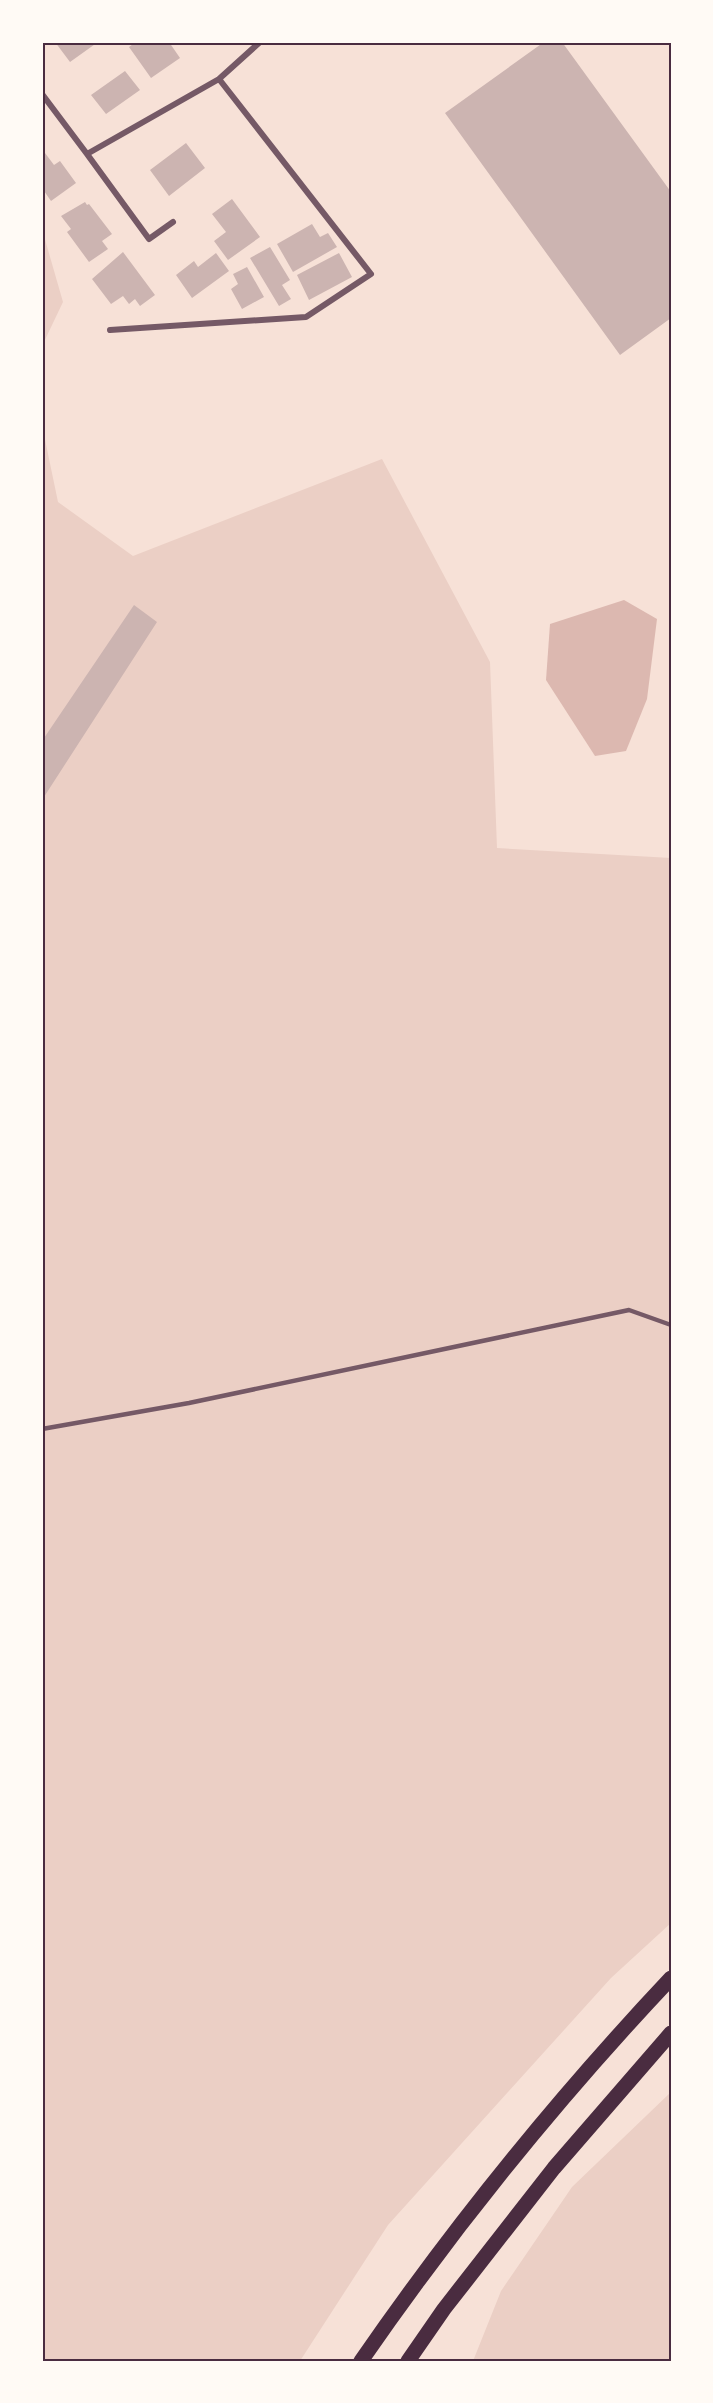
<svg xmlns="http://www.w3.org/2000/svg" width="713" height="2403" viewBox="0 0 713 2403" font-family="Jost,sans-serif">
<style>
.green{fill:#ebcfc5}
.water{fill:#dcb8b0}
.building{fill:#ccb4b1}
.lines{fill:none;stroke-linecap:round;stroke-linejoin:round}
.service{stroke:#755966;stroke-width:4.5}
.minor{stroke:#755966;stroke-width:6}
.primary{stroke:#4a2c40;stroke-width:15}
.neatline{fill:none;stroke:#4a2c40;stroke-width:2}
</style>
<rect width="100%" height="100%" fill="#f7e1d7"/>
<path class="green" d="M42 229 63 302 42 346Z
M42 425 58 502 133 556 382 459 490 662 497 848 671 858V1923L611 1978 388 2225 300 2361H42Z
M671 2092V2361H473L501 2291 572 2187Z"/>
<path class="water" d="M624 600 657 619 647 699 626 751 595 756 546 680 550 624Z"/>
<path class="building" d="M55 42H98L70 62Z
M136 42H169L180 58 151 78 129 47Z
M544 42H562L671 192V318L620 355 445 113Z
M125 71 140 90 106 114 91 95Z
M186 143 205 168 169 196 150 170Z
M42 149 54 165 60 161 76 183 51 201 42 188Z
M232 199 260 237 228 260 214 241 226 232 212 214Z
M85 202 87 205 89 204 112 234 102 241 108 249 89 262 67 232 71 229 61 216Z
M312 224 320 237 328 233 337 247 293 272 277 244Z
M270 247 290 280 282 285 291 299 279 306 250 258Z
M123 252 155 295 140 306 135 299 129 304 123 296 111 304 92 279Z
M216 253 229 271 192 298 176 275 194 261 198 267Z
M339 253 352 277 309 300 297 275Z
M247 267 264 297 242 309 231 289 238 284 233 274Z
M134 605 157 622 42 800V741Z"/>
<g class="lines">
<path class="service" d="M42 1429 189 1403 629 1310 671 1325"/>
<path class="minor" d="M42 94 87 154 219 79 260 42
M87 154 149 239 173 222
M110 330 306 317 371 274 219 79"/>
<path class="primary" d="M361 2361C455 2225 558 2098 671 1978
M408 2361 444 2309 554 2168 671 2033"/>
</g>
<rect width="713" height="2403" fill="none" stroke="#fffaf5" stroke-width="87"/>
<rect x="44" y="44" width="626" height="2316" class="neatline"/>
</svg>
